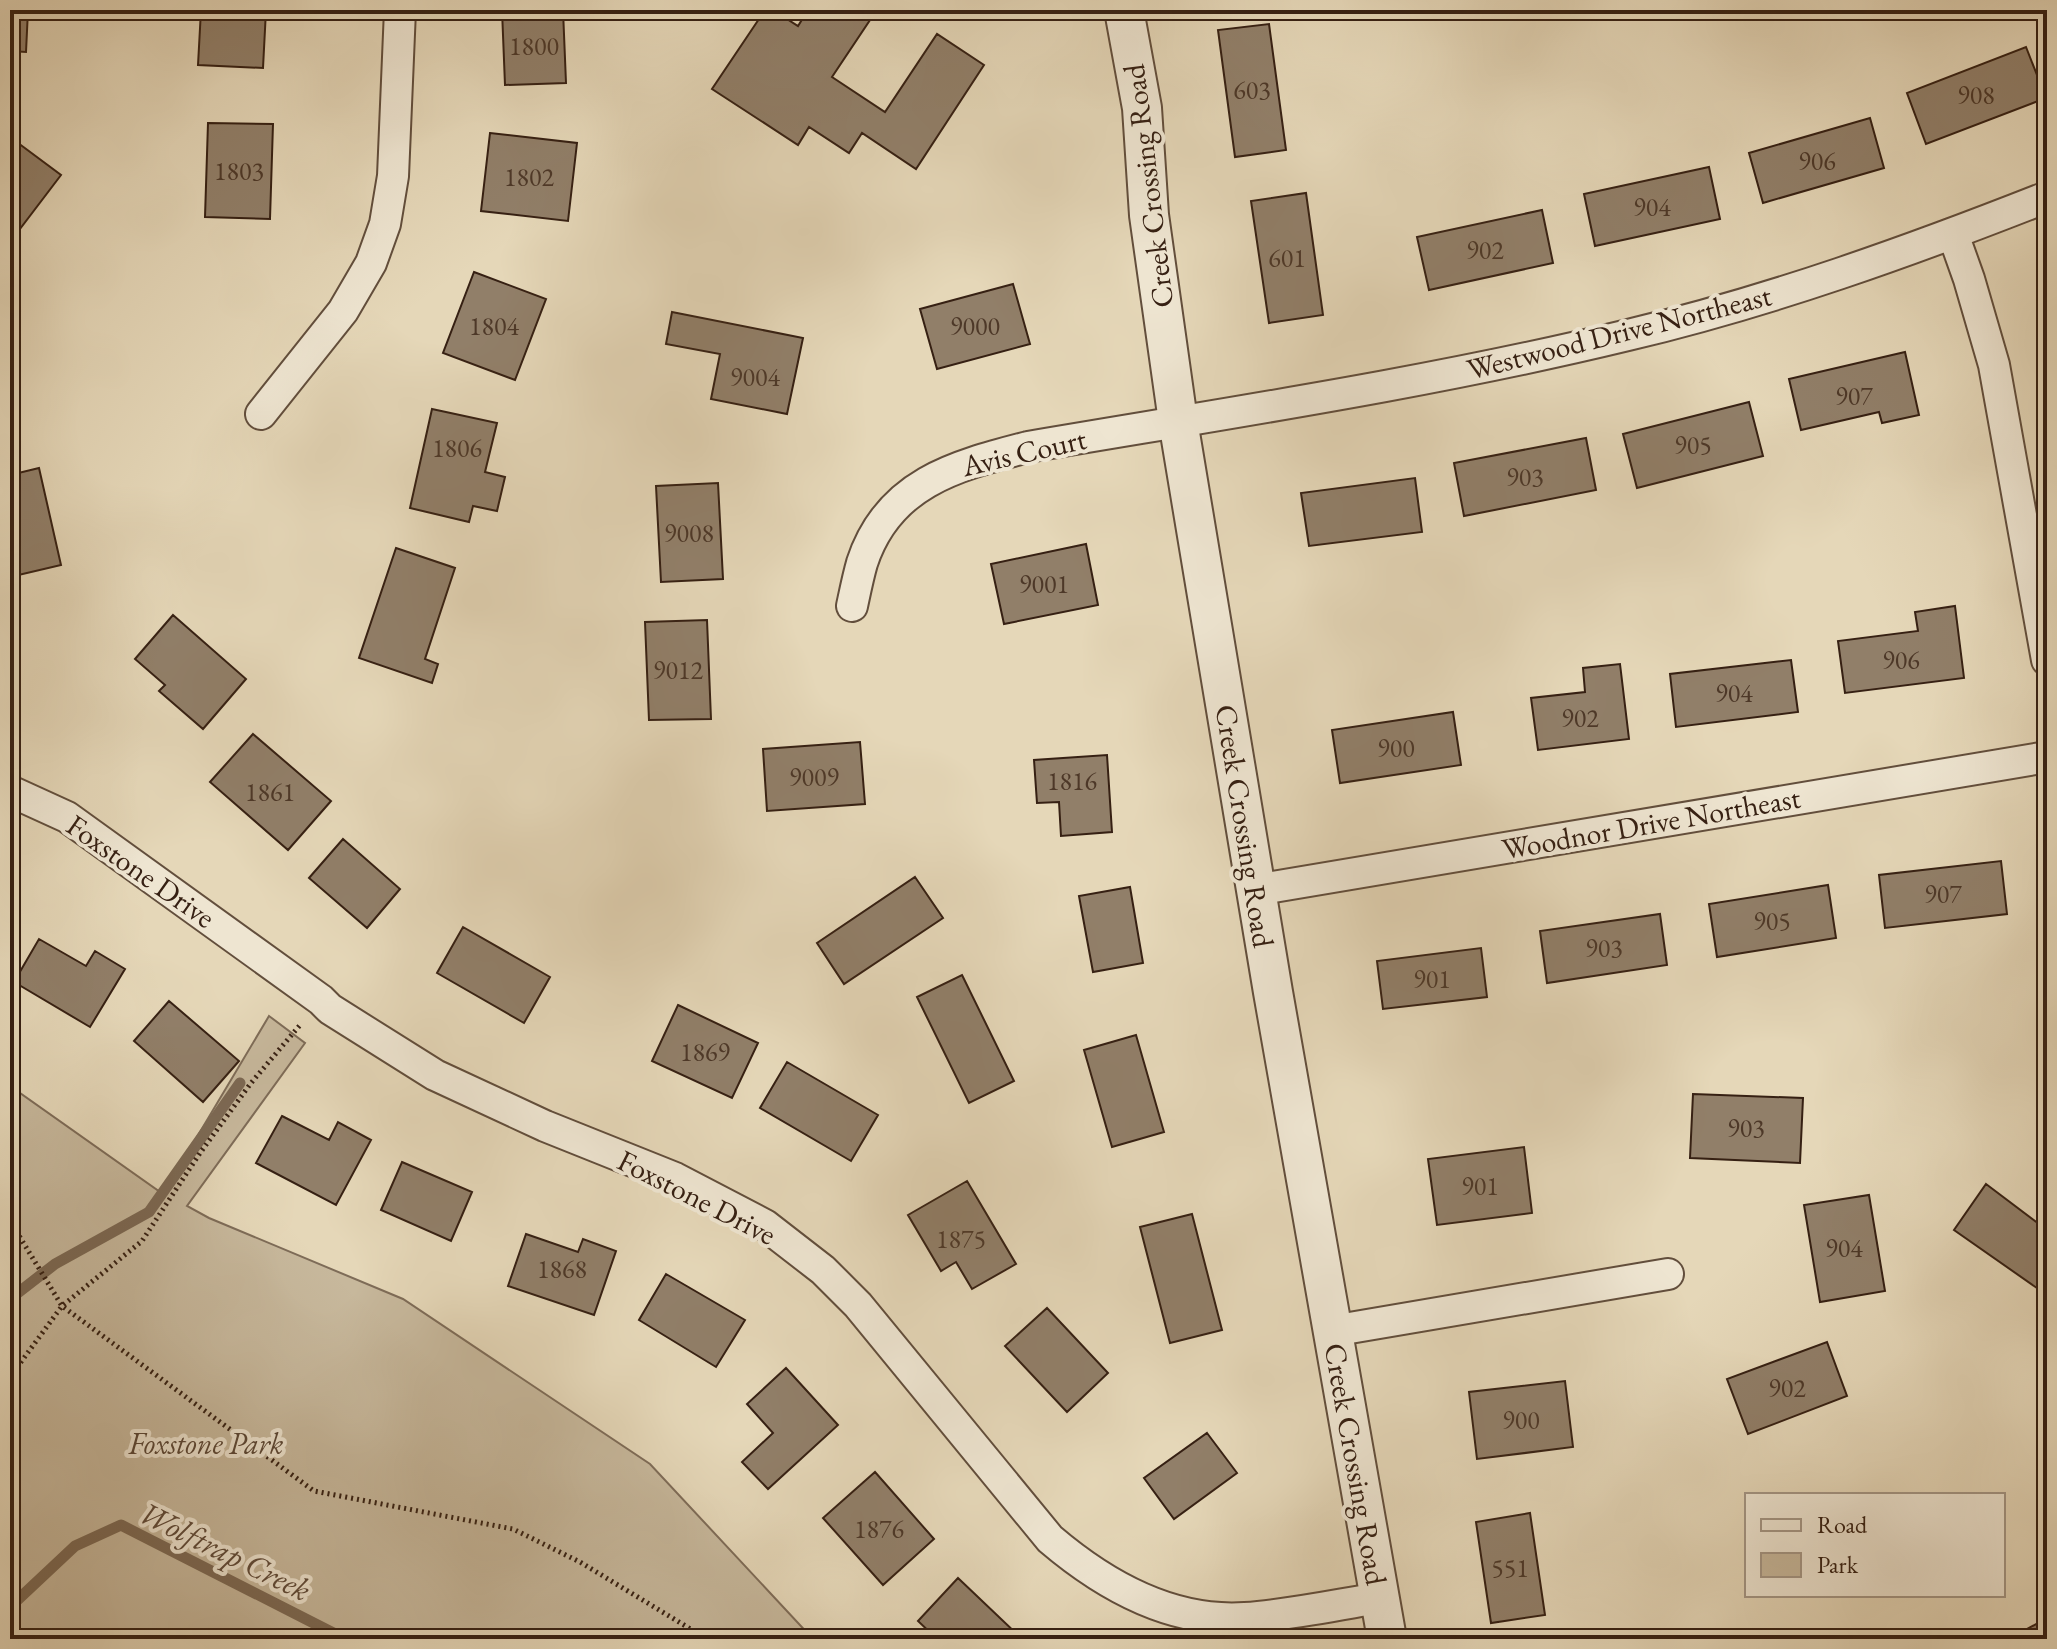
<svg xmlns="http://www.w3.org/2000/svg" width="2057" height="1649" viewBox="0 0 2057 1649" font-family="'EB Garamond',serif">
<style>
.green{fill:#c7b89c;stroke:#7e6c58;stroke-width:2}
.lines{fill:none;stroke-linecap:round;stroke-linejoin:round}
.stream{stroke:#7c6954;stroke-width:11}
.building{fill:#917f69;stroke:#362013;stroke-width:2}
.minor-casing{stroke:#624e3c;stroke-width:34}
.tertiary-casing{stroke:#624e3c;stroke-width:42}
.path{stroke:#362013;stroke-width:5;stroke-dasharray:2 4;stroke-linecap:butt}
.minor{stroke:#eee5d1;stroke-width:30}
.tertiary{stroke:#eee5d1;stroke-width:38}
.labels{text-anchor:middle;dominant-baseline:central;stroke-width:8;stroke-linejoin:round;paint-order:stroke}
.number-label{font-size:26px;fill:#4d3828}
.street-label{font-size:30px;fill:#362013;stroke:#eee5d1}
.park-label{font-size:30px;font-style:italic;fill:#5a4635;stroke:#eee5d1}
.water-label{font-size:32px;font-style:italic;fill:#5f4a39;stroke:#eee5d1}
</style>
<rect width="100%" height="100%" fill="#e5d7b8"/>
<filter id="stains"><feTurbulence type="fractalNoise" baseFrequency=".0025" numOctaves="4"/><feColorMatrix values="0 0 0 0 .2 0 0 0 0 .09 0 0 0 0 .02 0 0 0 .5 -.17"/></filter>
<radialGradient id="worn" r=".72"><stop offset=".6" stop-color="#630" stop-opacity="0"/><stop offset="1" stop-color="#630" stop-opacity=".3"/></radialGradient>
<path class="green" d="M269 1016 305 1043 187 1206 209 1218 403 1299 650 1464 813 1639H10V1086L163 1194Z"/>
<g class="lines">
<path class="stream" d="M10 1299 55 1264 149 1212 240 1083
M10 1607 75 1546 121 1525 345 1639"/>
</g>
<path class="building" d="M10 10H28L26 52 10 51Z
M201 10H266L263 68 198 65Z
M502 10H563L566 83 505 85Z
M765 10H773L798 26 808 10H867L874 14 832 77 885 112 937 34 984 65 916 169 862 133 849 153 809 127 798 145 712 89Z
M1269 24 1286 150 1235 157 1218 30Z
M2026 47 2046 98 1926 144 1907 93Z
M1870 118 1884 168 1763 203 1749 153Z
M208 123 273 124 270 219 205 217Z
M490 133 577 143 568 221 481 211Z
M10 137 61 175 10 242Z
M1709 167 1720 219 1595 246 1584 194Z
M1306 193 1323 315 1269 323 1251 201Z
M1542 210 1553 263 1429 290 1417 237Z
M474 272 546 299 515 380 443 353Z
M1013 284 1030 344 937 369 920 309Z
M10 310 17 311 10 353Z
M672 312 803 338 787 414 711 399 720 354 666 344Z
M1905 352 1919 415 1882 423 1879 412 1801 430 1789 379Z
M1749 402 1763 456 1637 488 1623 434Z
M432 409 497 423 485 472 505 477 497 511 473 506 469 522 410 508Z
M1586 438 1596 490 1464 516 1454 463Z
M39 468 61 565 10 577V475Z
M1415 478 1422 532 1309 546 1301 493Z
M718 483 723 579 661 582 656 486Z
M1086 544 1098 605 1004 624 991 564Z
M396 548 455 568 425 659 438 664 432 683 359 658Z
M1955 606 1964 678 1845 693 1838 641 1918 631 1915 612Z
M173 615 246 679 203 729 159 691 165 685 135 659Z
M707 620 711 719 649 720 645 622Z
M1791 660 1798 712 1676 727 1670 674Z
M1620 664 1629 739 1538 750 1531 698 1585 692 1583 668Z
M1453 712 1461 765 1340 783 1332 730Z
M253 734 331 801 288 850 210 782Z
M860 742 865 804 767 811 763 749Z
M1107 755 1112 832 1061 836 1059 802 1037 803 1034 760Z
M343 839 400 889 367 928 309 878Z
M2001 861 2007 914 1885 928 1879 875Z
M915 877 943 918 844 984 817 943Z
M1828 885 1836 938 1717 957 1709 904Z
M1130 887 1143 963 1093 972 1079 896Z
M1660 914 1667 965 1547 983 1540 931Z
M463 927 550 977 524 1023 437 973Z
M39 939 86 966 95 951 125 969 90 1027 14 982Z
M1481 948 1487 997 1383 1009 1377 961Z
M962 975 1014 1081 969 1103 917 997Z
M169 1001 239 1061 203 1102 134 1041Z
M678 1005 758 1043 732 1098 652 1061Z
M1136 1035 1164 1132 1112 1147 1084 1050Z
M787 1062 878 1115 851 1161 760 1108Z
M1693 1094 1803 1098 1800 1163 1690 1158Z
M282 1116 329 1140 338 1122 371 1140 336 1205 256 1163Z
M1524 1147 1532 1213 1437 1225 1428 1159Z
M402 1162 472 1192 451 1241 381 1210Z
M967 1181 1016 1264 972 1289 956 1262 941 1271 908 1215Z
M1986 1184 2047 1230V1289L2044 1293 1954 1230Z
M1869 1195 1885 1291 1820 1302 1804 1205Z
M1192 1214 1222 1330 1170 1343 1140 1227Z
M526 1234 578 1252 583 1239 616 1251 594 1315 508 1286Z
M666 1274 745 1320 716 1367 639 1320Z
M1047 1308 1108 1373 1067 1412 1005 1346Z
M1827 1342 1847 1396 1748 1434 1727 1379Z
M786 1368 838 1425 768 1489 742 1462 773 1433 747 1404Z
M1565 1381 1573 1447 1477 1459 1469 1392Z
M1207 1433 1237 1473 1174 1519 1144 1478Z
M875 1472 934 1539 883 1585 823 1518Z
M1530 1513 1545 1615 1491 1623 1476 1522Z
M958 1578 1022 1639H937L918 1621Z
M2047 1618V1639H2009Z"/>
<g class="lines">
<defs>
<path id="minor" d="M1953 234 1969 279 1994 365 2047 660
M261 414 343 311 371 263 385 224 393 176 400 10
M852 606C855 592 858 577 862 563 888 483 955 466 1028 447 1228 413 1430 383 1628 335 1771 301 1910 251 2047 197
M10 791 67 817 321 1000 330 1009 435 1075 545 1126 675 1178 765 1225 823 1270 858 1305 1050 1539C1104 1585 1171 1623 1245 1618 1290 1615 1335 1605 1379 1598
M1255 890 2047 757
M1332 1331 1668 1274"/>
<path id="tertiary" d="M1124 10 1142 108 1149 215 1178 421 1273 992 1387 1639"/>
</defs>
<use href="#minor" class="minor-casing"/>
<use href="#tertiary" class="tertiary-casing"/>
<path class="path" d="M10 1221 62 1306 314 1491 513 1529 580 1562 707 1639
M10 1377 62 1306 142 1241 200 1153 251 1083 300 1025"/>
<use href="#minor" class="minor"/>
<use href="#tertiary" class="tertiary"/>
</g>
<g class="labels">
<g class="number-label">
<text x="534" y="46">1800</text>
<text x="1252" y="90">603</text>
<text x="1976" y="95">908</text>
<text x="1817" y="161">906</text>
<text x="239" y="171">1803</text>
<text x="529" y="177">1802</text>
<text x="1652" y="207">904</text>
<text x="1485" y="250">902</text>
<text x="1287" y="258">601</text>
<text x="494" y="326">1804</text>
<text x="975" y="326">9000</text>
<text x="755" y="377">9004</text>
<text x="1854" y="396">907</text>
<text x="1693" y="445">905</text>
<text x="457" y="448">1806</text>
<text x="1525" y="477">903</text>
<text x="689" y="533">9008</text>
<text x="1044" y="584">9001</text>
<text x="1901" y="660">906</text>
<text x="678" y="670">9012</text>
<text x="1734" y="693">904</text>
<text x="1580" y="718">902</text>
<text x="1396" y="748">900</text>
<text x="814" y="777">9009</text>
<text x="1072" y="781">1816</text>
<text x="270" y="792">1861</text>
<text x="1943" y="894">907</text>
<text x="1772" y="921">905</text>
<text x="1604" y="948">903</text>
<text x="1432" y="979">901</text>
<text x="705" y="1052">1869</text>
<text x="1746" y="1128">903</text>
<text x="1480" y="1186">901</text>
<text x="961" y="1239">1875</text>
<text x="1844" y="1248">904</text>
<text x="562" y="1269">1868</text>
<text x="1787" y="1388">902</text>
<text x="1521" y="1420">900</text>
<text x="879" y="1529">1876</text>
<text x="1510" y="1568">551</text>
</g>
<g class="street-label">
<text transform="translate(1148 186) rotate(-97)">Creek Crossing Road</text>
<text transform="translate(1619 332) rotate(-14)">Westwood Drive Northeast</text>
<text transform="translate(1024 452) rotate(-13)">Avis Court</text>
<text transform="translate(1651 823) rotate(-10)">Woodnor Drive Northeast</text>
<text transform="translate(1245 826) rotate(81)">Creek Crossing Road</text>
<text transform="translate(141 871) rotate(35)">Foxstone Drive</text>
<text transform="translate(697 1197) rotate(27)">Foxstone Drive</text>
<text transform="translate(1356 1464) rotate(80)">Creek Crossing Road</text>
</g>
<g class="park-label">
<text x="206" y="1443">Foxstone Park</text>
</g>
<g class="water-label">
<text transform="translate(225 1551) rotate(26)">Wolftrap Creek</text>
</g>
</g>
<rect width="2057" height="1649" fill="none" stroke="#e5d7b8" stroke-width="40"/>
<rect x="12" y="12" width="2033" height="1625" fill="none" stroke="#362013" stroke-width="4"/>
<rect x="20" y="20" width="2017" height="1609" fill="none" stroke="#362013" stroke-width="2"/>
<rect x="1745" y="1493" width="260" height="104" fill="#eee5d1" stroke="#a49685" stroke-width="2"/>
<rect x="1761" y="1519" width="40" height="12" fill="#eee5d1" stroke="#a49685" stroke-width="2"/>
<text x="1817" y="1533" font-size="24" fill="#362013">Road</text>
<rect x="1761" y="1553" width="40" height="24" fill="#c7b89c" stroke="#a49685" stroke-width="2"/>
<text x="1817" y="1573" font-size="24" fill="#362013">Park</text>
<rect width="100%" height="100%" filter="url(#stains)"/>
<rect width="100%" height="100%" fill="url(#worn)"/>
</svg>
